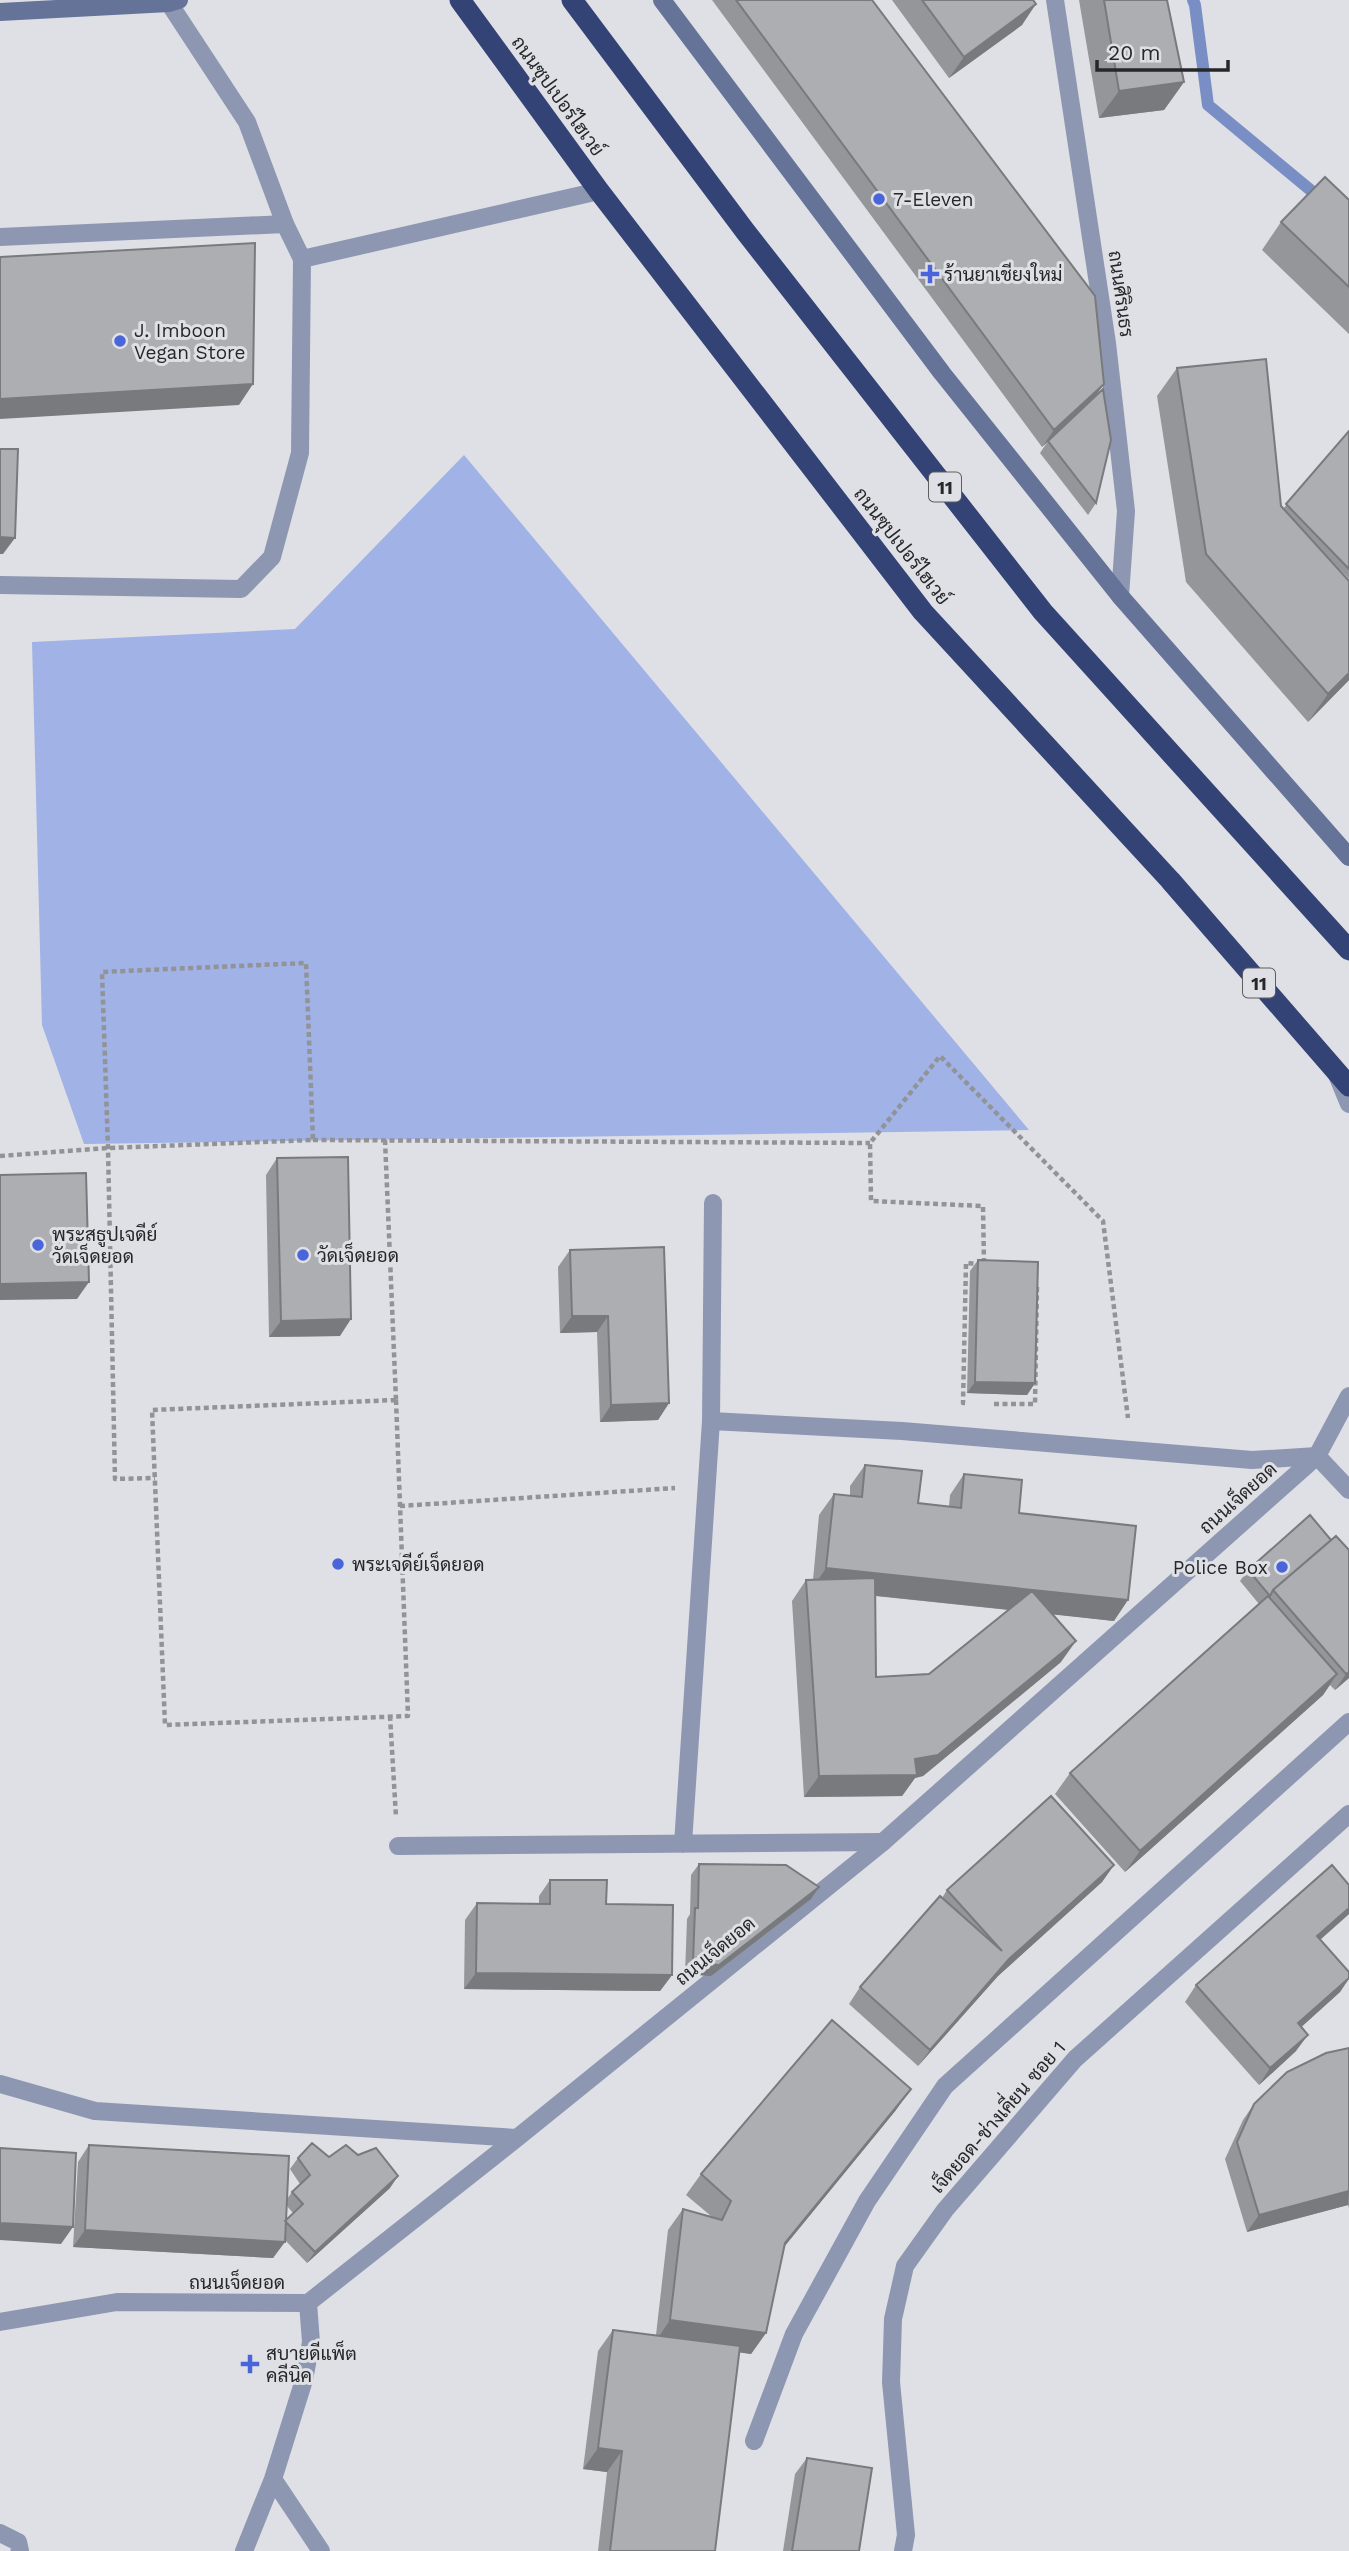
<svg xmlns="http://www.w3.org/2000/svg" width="1349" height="2551" viewBox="0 0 1349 2551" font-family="'Work Sans',Sarabun,sans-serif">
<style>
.green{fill:#a0b2e6}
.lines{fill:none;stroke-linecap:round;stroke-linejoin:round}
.stream{stroke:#7a8ec6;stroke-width:12}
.path{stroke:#929397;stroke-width:4.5;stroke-dasharray:5 3.5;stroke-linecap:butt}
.lane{stroke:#8d97b1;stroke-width:18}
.street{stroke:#8d97b1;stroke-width:18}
.secondary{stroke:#667398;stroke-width:18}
.highway{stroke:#334375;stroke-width:21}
.wall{fill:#949699;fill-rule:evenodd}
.shaded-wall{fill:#787a7d}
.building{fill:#acaeb2;stroke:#787a7d;stroke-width:2}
.poi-dot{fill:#4965d9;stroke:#dfe0e5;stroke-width:2.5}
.labels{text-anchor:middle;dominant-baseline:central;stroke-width:6;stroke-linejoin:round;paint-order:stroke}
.shield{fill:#dfe0e5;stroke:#5e5e61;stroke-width:2}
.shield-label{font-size:18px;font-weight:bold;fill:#262729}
.street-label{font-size:19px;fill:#262729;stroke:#dfe0e5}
.poi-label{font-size:19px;fill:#262729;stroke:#dfe0e5;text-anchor:start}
</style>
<rect width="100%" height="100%" fill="#dfe0e5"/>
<path class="green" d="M464 455 1029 1130 84 1144 42 1025 32 642 295 629Z"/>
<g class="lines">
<path class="stream" d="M1193 0 1195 5 1208 105 1349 222"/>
<path class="path" d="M313 1140 870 1143
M385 1140 396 1400
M0 1156 108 1148 313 1140 306 963 102 972 108 1148 115 1479 155 1478
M984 1263 983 1206 871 1201 870 1143 940 1056 1103 1221 1128 1418
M396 1400 408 1716 165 1725 152 1410Z
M965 1403H963L966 1263 980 1264
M994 1404H1035L1037 1286
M400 1506 675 1488
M390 1716 396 1817"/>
<path class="lane" d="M0 237 285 224
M0 585 241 589 272 557 300 453 302 259
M711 1421 902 1431 1252 1460 1317 1456
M683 1844 711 1421 713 1203
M398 1846 883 1842
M754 2441 794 2334 867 2201 945 2086 1349 1722
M0 2533 18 2542 20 2551"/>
<path class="street" d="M1055 0 1107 343 1126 511 1120 596
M169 3 247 122 285 224 302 259 599 191
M1337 1075 1349 1104
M1317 1456 1349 1490
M0 2084 95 2111 517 2138
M0 2322 117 2302 308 2303 517 2138 883 1842 1317 1456 1349 1396
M273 2479 321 2551
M244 2551 273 2479 304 2380 311 2342 308 2303
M903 2551 906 2535 891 2382 893 2319 905 2266 945 2210 1075 2059 1349 1814"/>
<path class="secondary" d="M662 0 942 373 1120 596 1349 857
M0 12 169 3 179 0"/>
<path class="highway" d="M460 0 599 191 923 612 1170 880 1349 1086
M572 0 745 231 1043 612 1349 950"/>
</g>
<path class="wall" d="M712 0H872L1104 384 1095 397 1096 503 1088 515 1040 453 1048 441 1055 434 1042 447Z
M892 0H1033L1022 25 949 78Z
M1079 0H1167L1184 82 1164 110 1099 118Z
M1349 200V334L1262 250 1281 222Z
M1177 368 1283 509 1349 431V579L1318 547 1349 580V680L1308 722 1186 582 1157 396Z
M277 1158 340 1336 269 1337 266 1175Z
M570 1250 669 1403 658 1420 600 1422 597 1332 560 1333 558 1267Z
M978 1260 1035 1383 1027 1395 967 1393 970 1271Z
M865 1465 918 1503 949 1506 950 1495 964 1474 1114 1621 1053 1614 1061 1662 923 1776 915 1778 902 1796 804 1797 792 1601 806 1580H813L819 1515 834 1494 850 1496V1486ZM875 1596 1009 1610 929 1674 876 1677Z
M1331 1540 1349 1550V1678L1335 1690 1330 1685 1323 1695 1125 1872 1055 1794 1070 1773 1259 1604 1240 1581 1248 1570Z
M699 1864 819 1887 811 1899 711 1976 685 1974 687 1919 690 1914 691 1875Z
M1114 1865 1102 1882 998 1976 918 2066 849 2004 860 1987 942 1898 947 1890Z
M550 1880 606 1904 672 1975 660 1991 464 1989 465 1920 477 1903 539 1904V1896Z
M1349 1885V1914L1320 1940 1349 1972V1979L1340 1992 1301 2027 1296 2051 1259 2085 1185 2002 1196 1985Z
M1349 2048V2208L1348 2205 1247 2232 1225 2159 1243 2120 1254 2104Z
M896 2110 784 2247 766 2333 751 2354 739 2352 715 2551H598L607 2472 583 2469 598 2351 613 2330 656 2335 668 2230 683 2209 711 2216 686 2195 701 2174Z
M89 2145 287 2199 292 2192 300 2184 290 2169 298 2158 329 2157 390 2188 307 2263 285 2240 273 2258 73 2247 78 2162ZM287 2206 293 2213 286 2220Z
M807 2458 859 2551H783L795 2474Z"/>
<path class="shaded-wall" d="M1036 4 1022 25 949 78 964 57Z
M1184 82 1164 110 1099 118 1119 91Z
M253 384 239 405 0 419V399Z
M1104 384 1092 400 1042 447 1054 430Z
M0 537 15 538 3 554H0Z
M1349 673V680L1308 722 1328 694Z
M89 1282 77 1299 0 1300V1284Z
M572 1316H608L597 1332 560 1333Z
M351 1319 340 1336 269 1337 281 1321Z
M975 1382 1035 1383 1027 1395 967 1393Z
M669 1403 658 1420 600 1422 611 1405Z
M826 1568 1128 1600 1114 1621 812 1589Z
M1076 1641 1061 1662 923 1776 915 1778 902 1796 804 1797 819 1776 915 1759Z
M1349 1672V1678L1335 1690 1346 1674Z
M1337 1674 1323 1695 1125 1872 1140 1851Z
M1114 1865 1102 1882 998 1976 918 2066 930 2050 1009 1959Z
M819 1887 811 1899 711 1976 685 1974 693 1962Z
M1349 1908V1914L1305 1953 1317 1936Z
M476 1973 672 1975 660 1991 464 1989Z
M1349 1978 1340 1992 1287 2040 1298 2023Z
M1308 2035 1296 2051 1259 2085 1270 2068Z
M911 2089 896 2110 770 2264 785 2243Z
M398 2176 390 2188 307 2263 315 2252Z
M1349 2191 1348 2205 1247 2232 1259 2215Z
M0 2223 73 2227 61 2244 0 2240Z
M85 2230 285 2242 273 2258 73 2247Z
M670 2320 766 2333 751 2354 656 2341Z
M598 2448 622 2451 607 2472 583 2469Z"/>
<path class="building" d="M736 0H872L1095 296 1104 384 1054 430Z
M922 0H1033L1036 4 964 57Z
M1104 0H1167L1184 82 1119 91Z
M1325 177 1349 200V287L1281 222Z
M255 243 253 384 0 399V257Z
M1266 359 1281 506 1349 581V673L1328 694 1206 554 1177 368Z
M1103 389 1111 440 1096 503 1048 441Z
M1349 431V569L1286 504Z
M0 449H18L15 538 0 537Z
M348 1157 351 1319 281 1321 277 1158Z
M86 1173 89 1282 0 1284V1175Z
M664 1247 669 1403 611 1405 608 1316H572L570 1250Z
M978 1260 1038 1262 1035 1383 975 1382Z
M865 1465 922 1471 918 1503 961 1508 964 1474 1022 1480 1019 1513 1136 1526 1128 1600 826 1568 834 1494 862 1497Z
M1310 1515 1331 1540 1273 1590 1270 1596 1248 1570Z
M1336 1536 1349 1550V1672L1346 1674 1273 1590Z
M875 1578 876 1677 929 1674 1032 1591 1076 1641 938 1755 915 1759 917 1775 819 1776 806 1580Z
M1268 1596 1337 1674 1140 1851 1070 1773Z
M1051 1796 1114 1865 1009 1959 930 2050 860 1987 940 1896 1002 1951 947 1890Z
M699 1864 786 1865 819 1887 719 1965 693 1962 695 1908H698Z
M1332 1865 1349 1885V1908L1317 1936 1349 1972V1978L1298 2023 1308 2035 1270 2068 1196 1985Z
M550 1880H607L606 1904 673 1905 672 1975 476 1973 477 1903 550 1904Z
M832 2020 911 2089 785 2243 766 2333 670 2320 683 2209 722 2220 731 2201 701 2174Z
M1349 2048V2191L1259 2215 1237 2142 1254 2104 1287 2072 1326 2053Z
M312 2143 329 2157 346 2145 358 2155 376 2148 398 2176 315 2252 285 2221 303 2204 292 2192 310 2175 298 2158Z
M89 2145 289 2156 285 2242 85 2230Z
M0 2148 76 2153 73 2227 0 2223Z
M613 2330 740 2346 715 2551H610L622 2451 598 2448Z
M807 2458 872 2468 859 2551H792Z"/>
<g class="poi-dot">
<circle cx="879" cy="199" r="7"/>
<path d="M926.5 263.5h7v7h7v7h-7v7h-7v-7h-7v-7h7z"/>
<circle cx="120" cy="341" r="7"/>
<circle cx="38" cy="1245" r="7"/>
<circle cx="303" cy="1255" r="7"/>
<circle cx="338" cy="1564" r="7"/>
<circle cx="1282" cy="1567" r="7"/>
<path d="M246.5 2353.5h7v7h7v7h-7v7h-7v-7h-7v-7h7z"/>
</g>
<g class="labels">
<g class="shield">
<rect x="929" y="472.5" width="32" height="29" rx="5"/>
<rect x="1243" y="968.5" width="32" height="29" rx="5"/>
</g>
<g class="shield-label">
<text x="945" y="487">11</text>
<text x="1259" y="983">11</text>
</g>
<g class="street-label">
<text transform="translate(558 96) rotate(54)">ถนนซุปเปอร์ไฮเวย์</text>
<text transform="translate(1121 294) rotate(82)">ถนนศิรินธร</text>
<text transform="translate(902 546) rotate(52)">ถนนซุปเปอร์ไฮเวย์</text>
<text transform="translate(1238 1498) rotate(-42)">ถนนเจ็ดยอด</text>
<text transform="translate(715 1951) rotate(-39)">ถนนเจ็ดยอด</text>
<text transform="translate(998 2117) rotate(-49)">เจ็ดยอด-ช่างเคี่ยน ซอย 1</text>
<text x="237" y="2282">ถนนเจ็ดยอด</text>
</g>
<g class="poi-label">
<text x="893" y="199">7-Eleven</text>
<text x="944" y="274">ร้านยาเชียงใหม่</text>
<text x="134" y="330">J. Imboon<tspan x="134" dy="22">Vegan Store</tspan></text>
<text x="52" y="1234">พระสธูปเจดีย์<tspan x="52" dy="22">วัดเจ็ดยอด</tspan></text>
<text x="317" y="1255">วัดเจ็ดยอด</text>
<text x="352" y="1564">พระเจดีย์เจ็ดยอด</text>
<text x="1268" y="1567" text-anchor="end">Police Box</text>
<text x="266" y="2353">สบายดีแพ็ต<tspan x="266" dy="22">คลีนิค</tspan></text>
</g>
</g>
<path d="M1097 60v10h131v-10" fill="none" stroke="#262729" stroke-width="3.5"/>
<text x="1108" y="60" font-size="21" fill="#262729" stroke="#dfe0e5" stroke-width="5" paint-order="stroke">20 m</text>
</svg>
